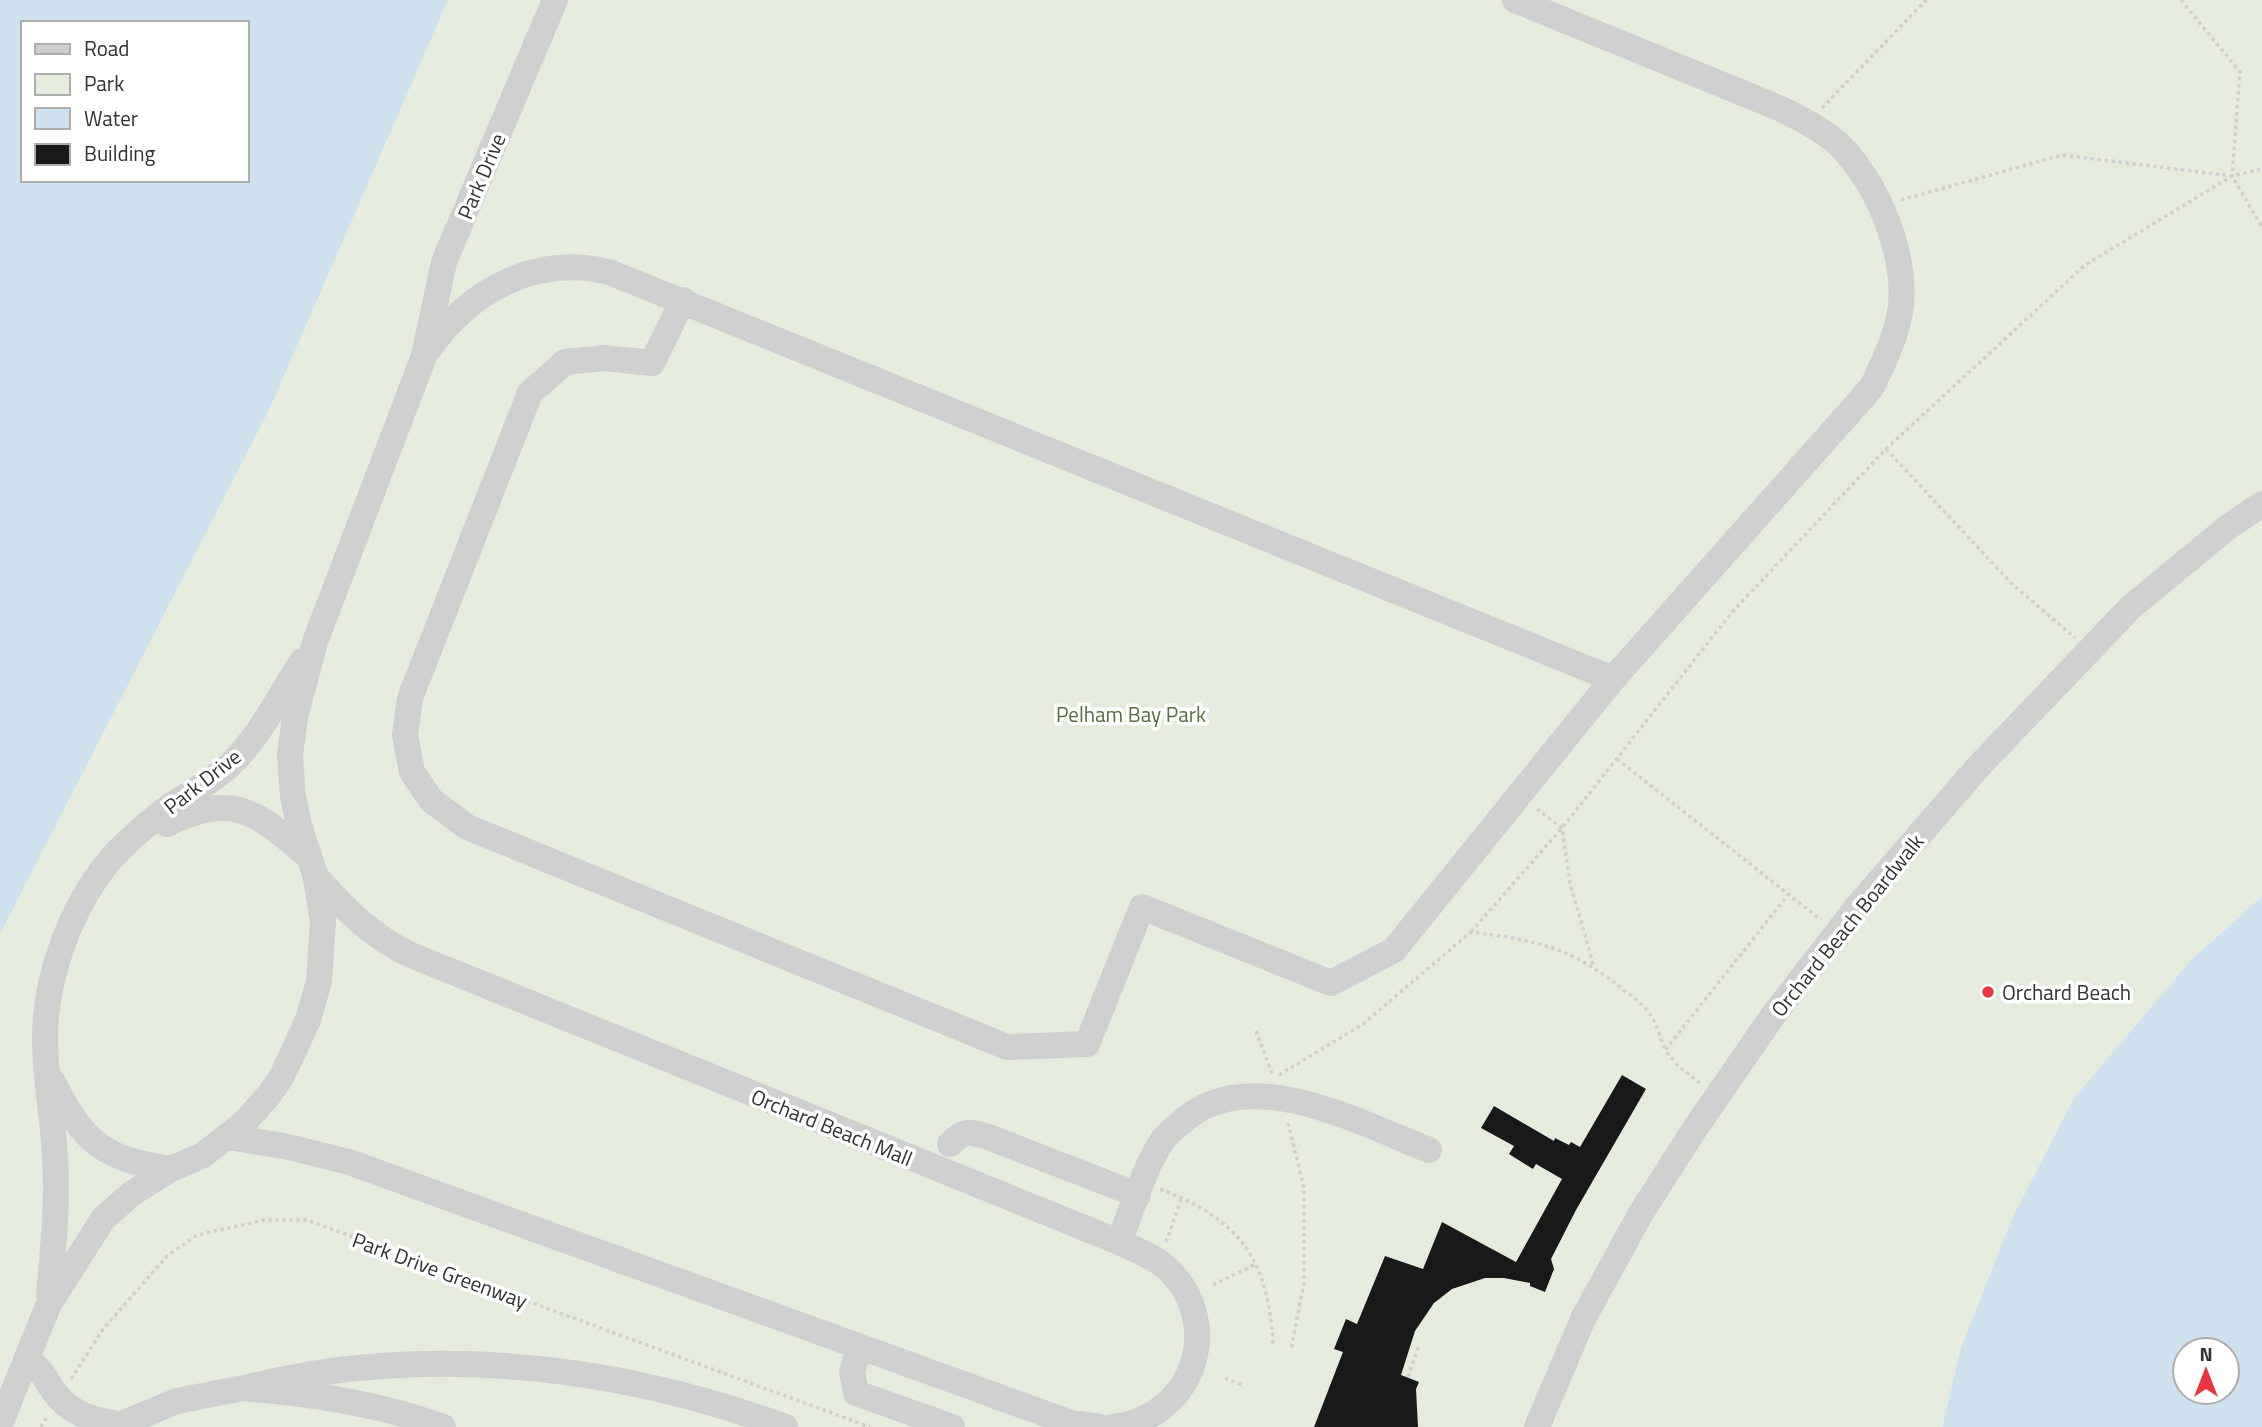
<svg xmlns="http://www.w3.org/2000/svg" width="2262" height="1427" viewBox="0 0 2262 1427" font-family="'Titillium Web',sans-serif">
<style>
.green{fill:#e5ecde}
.water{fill:#cee1ee;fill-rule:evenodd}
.building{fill:#191919}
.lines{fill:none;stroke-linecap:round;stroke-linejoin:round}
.path{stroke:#cfcfcf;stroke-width:3.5;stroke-dasharray:3.5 3.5;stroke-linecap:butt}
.minor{stroke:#cfcfcf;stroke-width:26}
.poi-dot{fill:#e9353d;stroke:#fff;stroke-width:2.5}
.labels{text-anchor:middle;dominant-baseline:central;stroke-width:7;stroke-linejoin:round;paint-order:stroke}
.street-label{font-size:21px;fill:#323232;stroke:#fff}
.park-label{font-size:21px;fill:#54703e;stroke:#fff}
.poi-label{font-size:21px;fill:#323232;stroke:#fff;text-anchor:start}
</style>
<rect width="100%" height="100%" fill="#fff"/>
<path class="green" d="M420 0H2262V896L2193 958 1960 1351 1942 1427H0V805Z"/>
<path class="water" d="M0 0H448L269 410 0 934ZM23 23H247V180H23Z
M2262 896V1427H1942L1960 1351 2011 1221 2074 1098 2193 958ZM2185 1350H2227V1392H2185Z"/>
<path class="building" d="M1622 1075 1646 1089 1576 1210 1551 1259 1554 1269 1545 1292 1530 1286V1283L1504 1278H1485L1452 1289 1434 1303 1415 1331 1401 1375 1419 1382 1416 1389 1418 1427H1314L1343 1352 1334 1349 1346 1319 1357 1324 1385 1256 1423 1269 1442 1222 1516 1262 1562 1179 1536 1164 1533 1169 1509 1154 1514 1146 1481 1128 1494 1106 1554 1141 1555 1138 1569 1145 1571 1142 1580 1147Z"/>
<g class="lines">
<path class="path" d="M2181 0 2240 72 2232 176
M1822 108 1926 0
M1901 200 2062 155 2232 176 2262 169
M1886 449 2011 583 2075 638
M1617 759 1821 920
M1537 809 1562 828 1570 883 1594 967
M1471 932 1562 828 1733 611 1886 449 2085 265 2232 176 2262 227
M1256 1031 1273 1076
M1279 1075 1363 1024 1471 932C1536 940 1574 948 1626 992 1636 999 1647 1008 1653 1019 1658 1028 1661 1040 1665 1050
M1700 1083 1678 1066 1665 1050 1788 895
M1288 1123 1304 1188V1283L1291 1349
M1160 1189C1240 1220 1268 1258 1273 1344
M1166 1242 1182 1197
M1213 1285 1256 1264
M1408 1377 1419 1345
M1225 1378 1242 1385
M71 1379 104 1328 167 1256 197 1235 264 1220H307L870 1427
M41 1427 48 1415"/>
<path class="minor" d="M683 300 652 363 604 358 565 362 530 393 410 698 405 735 412 772 431 800 467 827 1007 1047 1087 1044 1142 907 1331 983 1394 950 1613 679 1872 387C1882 366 1892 345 1898 322 1913 264 1878 180 1835 141 1818 127 1798 117 1779 108L1515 0
M429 349C470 290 537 254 609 272L1613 679
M167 824C234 791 257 813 308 856
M318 879C346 910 372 937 411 955L1119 1242C1134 1249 1149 1255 1162 1264 1203 1297 1208 1354 1177 1393 1160 1413 1138 1425 1112 1427
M53 1082C82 1141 104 1160 171 1169
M229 1137 289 1147 349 1162 1071 1423 1100 1427
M950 1144C966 1128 971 1132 991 1138L1138 1195
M1119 1242C1132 1210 1142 1174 1160 1144 1165 1135 1175 1128 1183 1121 1249 1062 1360 1123 1429 1150
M49 1296C53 1250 58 1204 55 1158 53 1119 46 1081 45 1042 44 980 70 908 110 860 122 846 149 822 165 810 186 795 210 783 230 765 260 736 280 695 302 661
M859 1348 852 1372 856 1393 952 1427
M27 1359C39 1367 45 1377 52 1389 68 1413 91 1420 119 1424
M0 1424 49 1304 103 1219 131 1194 171 1169 203 1155 244 1123 269 1095 282 1076 308 1020 319 981 323 922 316 878 299 825 293 797 290 755 295 717 315 642 424 356 444 262 555 0
M114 1427 177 1401 243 1388
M443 1427C377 1403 313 1394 243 1388 272 1382 302 1375 332 1371 485 1351 641 1374 785 1427
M1537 1427 1583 1319 1641 1213 1694 1130 1772 1017 1857 907 1978 767 2131 607 2228 527 2262 504"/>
</g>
<circle class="poi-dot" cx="1988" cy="992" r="7"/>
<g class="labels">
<g class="street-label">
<text transform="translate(481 176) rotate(-67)">Park Drive</text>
<text transform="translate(202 781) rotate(-38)">Park Drive</text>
<text transform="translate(1847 925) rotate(-51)">Orchard Beach Boardwalk</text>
<text transform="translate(832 1127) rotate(22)">Orchard Beach Mall</text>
<text transform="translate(440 1270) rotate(20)">Park Drive Greenway</text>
</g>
<g class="park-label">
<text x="1131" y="714">Pelham Bay Park</text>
</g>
<g class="poi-label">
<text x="2002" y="992">Orchard Beach</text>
</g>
</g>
<rect x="21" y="21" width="228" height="161" fill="#ffffff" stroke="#adadad" stroke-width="2"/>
<rect x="35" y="44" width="35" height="10" fill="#cfcfcf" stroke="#adadad" stroke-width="2"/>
<text x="84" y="56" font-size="21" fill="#323232">Road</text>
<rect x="35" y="74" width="35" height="21" fill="#e5ecde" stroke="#adadad" stroke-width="2"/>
<text x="84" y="91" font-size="21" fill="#323232">Park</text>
<rect x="35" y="108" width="35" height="21" fill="#cee1ee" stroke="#adadad" stroke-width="2"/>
<text x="84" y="126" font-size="21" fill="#323232">Water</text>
<rect x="35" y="144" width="35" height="21" fill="#191919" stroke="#adadad" stroke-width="2"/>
<text x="84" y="161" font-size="21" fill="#323232">Building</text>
<g transform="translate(2206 1371)"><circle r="33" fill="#ffffff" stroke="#adadad" stroke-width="2"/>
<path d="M0-5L12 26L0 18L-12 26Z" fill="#e9353d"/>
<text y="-10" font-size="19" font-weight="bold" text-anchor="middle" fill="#323232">N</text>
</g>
</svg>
